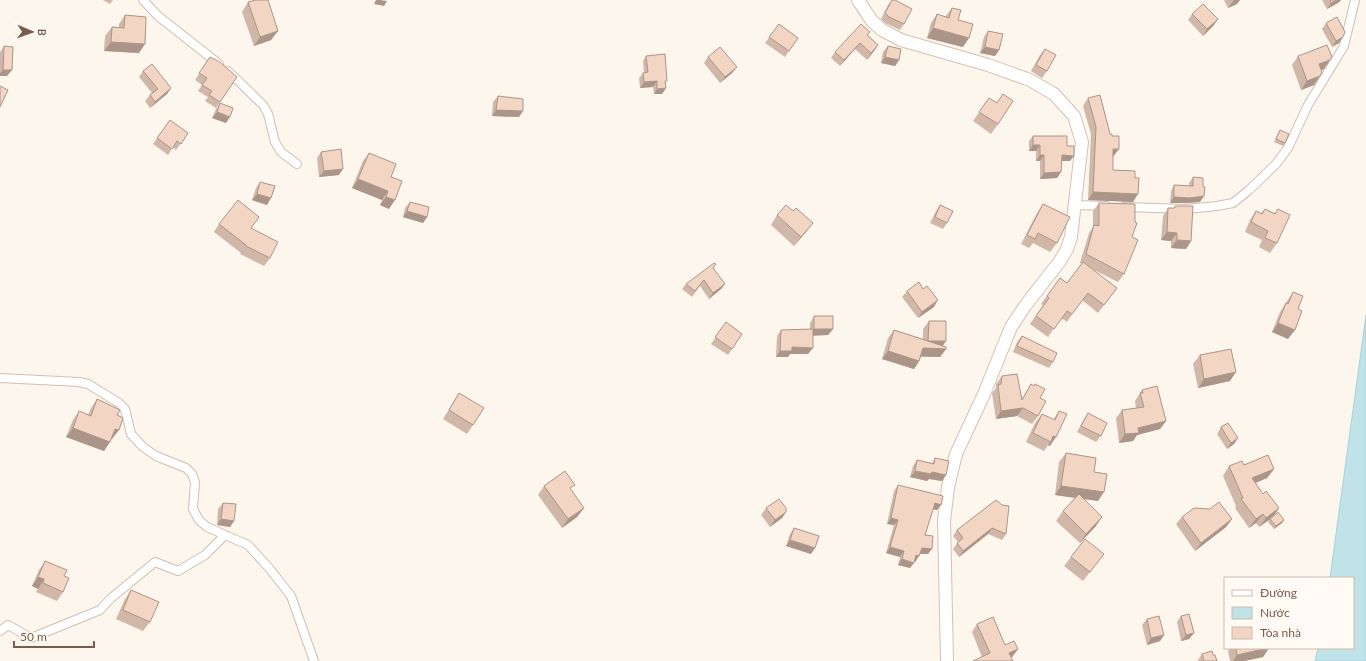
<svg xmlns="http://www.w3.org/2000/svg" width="1366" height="661" viewBox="0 0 1366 661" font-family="Lato,sans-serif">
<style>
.water{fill:#bfe3e8;stroke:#a5d3da}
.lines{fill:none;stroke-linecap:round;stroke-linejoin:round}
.street-casing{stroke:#d1beb0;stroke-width:10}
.secondary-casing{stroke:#d6c0b0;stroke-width:14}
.street{stroke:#fff;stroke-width:8}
.secondary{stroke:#fff;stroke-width:12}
.wall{fill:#d1b7a8}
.shaded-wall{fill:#aa9588}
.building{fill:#f3d5c3;stroke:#aa9588}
</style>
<rect width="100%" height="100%" fill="#fdf6ec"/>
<path class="water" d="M1366 315V661H1315L1318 648H1353V578H1330Z"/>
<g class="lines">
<defs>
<path id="street" d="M143 0 158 16 219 64
M228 71 263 105 268 114 275 142 281 152 297 164
M1075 205 1107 206
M1124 207 1186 209 1217 206 1233 203 1249 190 1276 164 1288 148 1308 105 1344 46 1355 0
M0 378 79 382 88 384 119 403 125 409 131 434 143 447 156 456 186 468 192 474 195 482 193 509 199 520 207 527 248 545 269 568 291 596 314 661
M0 631 8 625 31 638 100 610 110 599 155 562 178 571 205 555 225 535"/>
<path id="secondary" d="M858 0 872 21 882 30 901 40 988 65 1030 80 1054 94 1074 116 1082 142 1071 237 1067 249 1060 261 1025 306 1011 327 984 394 956 454 948 487 944 521 947 661"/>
</defs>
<use href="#street" class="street-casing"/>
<use href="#secondary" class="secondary-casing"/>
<use href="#street" class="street"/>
<use href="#secondary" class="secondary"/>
</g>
<path class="wall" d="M103 0H113L110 4Z
M892 0 904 24 900 30 885 23 881 19 888 5Z
M1224 0H1240L1237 4 1228 8Z
M1322 0H1341L1338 3 1327 9Z
M248 2 278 31 271 40 254 46 242 12Z
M952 8 958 20 963 47 927 38 931 23 937 14 945 17Z
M1192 14 1214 25 1203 36 1188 20Z
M125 15 139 53 104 51 105 36 112 27H119V24Z
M1326 23 1339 43 1332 47 1322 29Z
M779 24 798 38 785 57 765 43Z
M988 31 999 50 995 56 980 53 984 37Z
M868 35 878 45 874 51 867 60 855 49 840 66 831 58 835 52Z
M4 46 7 76H0V52Z
M888 46 899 60 895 66 881 63 883 52Z
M1045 49 1047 71 1042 78 1031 71 1040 55Z
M646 56 665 83 666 88 662 94H654L653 87 640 88 639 78 643 73H644L643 61Z
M1298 56 1324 69 1322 70 1314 85 1301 90 1292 65Z
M210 57 237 77 216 108 205 101 208 97 198 91 202 85 195 80Z
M708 57 737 67 732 73 720 83 704 63Z
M143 71 171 88 167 94 150 108 145 101 150 95 152 93 139 77Z
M1003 94 998 124 991 134 973 121 989 98 997 103Z
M498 96 519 117 492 116 493 102Z
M1088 98 1113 170 1133 202 1088 200 1091 134 1083 106Z
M220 103 226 123 212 118 216 109Z
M170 120 188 133 176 150 173 147 168 155 153 144Z
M1280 130 1285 143 1283 146 1274 142 1278 133Z
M1033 136 1067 146 1070 161H1061V172L1057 178 1040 179V161H1036V151H1029V141Z
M321 152 339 175 319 177 317 158Z
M369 153 391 177 389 209 380 205 382 200 352 188 363 161Z
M1193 177 1200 202 1186 203H1170L1171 191 1174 185 1189 186V183Z
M260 182 267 205 252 200 256 188Z
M410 202 427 217 423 223 403 217 405 208Z
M1099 203 1132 237 1124 274 1118 282 1090 268 1117 288 1098 313 1082 300 1067 322 1061 318 1048 337 1030 324 1043 305 1041 304 1060 278 1067 283 1082 264 1080 263 1089 233 1093 227V211Z
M1043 204 1057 243 1050 252 1033 243 1029 248 1021 244 1037 213Z
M940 205 947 223 943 229 930 223 936 211Z
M1175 206 1191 241 1186 249 1171 248V241L1161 240 1163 216 1168 208H1174Z
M1265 209 1275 213 1278 209 1277 243 1270 253 1259 247 1262 240 1245 232 1250 220 1256 211 1261 213Z
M777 215 806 232 794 246 771 225Z
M219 224 251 228 270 258 264 266 240 254 241 253 214 232Z
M713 268 725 284 721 289 709 299 700 286 692 297 682 289 686 284Z
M907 291 934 307 918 318 902 297Z
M1293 292 1298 309 1288 339 1272 332 1280 312Z
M814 316 833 329 828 335H813L808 354H790L788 357H776L777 336 781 330 810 329V323Z
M929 321 946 341 943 345 946 349 940 357H921L919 361 914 369 882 359 888 338 894 330 923 339V329Z
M726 322 742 334 728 355 711 344Z
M1022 336 1053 362 1049 368 1013 352 1017 342Z
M1200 355 1230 381 1198 388 1193 364Z
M1002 376 1022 399 1031 384 1040 398 1038 416 1032 424 1017 416 996 419 992 393 996 388V384Z
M1142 390 1166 421 1160 429 1137 435 1133 441 1119 443 1116 418 1122 410 1136 408 1135 401Z
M459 393 473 425 467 434 443 419Z
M97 399 117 415 112 439H111L104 451 66 437 73 420 79 411 88 415 91 408Z
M1059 411 1050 446 1048 445 1044 451 1026 442 1035 423 1042 414 1053 420Z
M1088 413 1101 436 1096 442 1077 432 1084 419Z
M1221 427 1234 444 1227 449 1217 434Z
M1066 453 1094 472 1098 501 1084 499 1096 526 1080 543 1056 521 1063 511 1075 498 1055 495 1059 462Z
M935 458 946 475 942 481 929 479 927 481 910 477 913 466 917 460 932 463Z
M1244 465 1274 469 1267 478 1255 483 1263 494 1279 508 1273 517 1284 520 1282 523 1274 529 1268 522 1270 519 1259 527 1256 523 1249 528 1235 508 1236 506 1223 476 1229 466Z
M898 485 941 505 937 510 933 509 925 535 928 554H920L919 556 915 562 914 561 910 568 898 565 900 557 886 553 894 525 887 524 894 491Z
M544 486 584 508 577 517 562 528 538 495Z
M996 500 1006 534 1002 540 988 534 959 557 953 549 958 542 953 536 957 530Z
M223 503 234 521 230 527 217 525 218 509Z
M766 508 786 512 782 518 770 527 761 515Z
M1182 517 1232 519 1226 527 1195 551 1176 524Z
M794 528 811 554 786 546 790 534Z
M1104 554 1083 581 1064 566 1071 557Z
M45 561 64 576 63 592 57 601 36 592 38 589 32 586 39 570Z
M131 590 150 622 143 631 116 619 125 599Z
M1181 616 1194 633 1189 639 1181 641 1177 622Z
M1147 619 1164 635 1160 641 1147 645 1142 625Z
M977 624 1005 645 1018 649 1012 657H982L972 632Z
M1230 648H1269L1263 657 1244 661H1230L1228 651Z
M1202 654 1213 655 1217 661H1198V660Z"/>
<path class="shaded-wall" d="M376 0H380L387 1 384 6 374 4Z
M1234 0H1240L1237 4 1228 8Z
M1337 0H1341L1338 3 1327 9 1331 3Z
M1218 19 1214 25 1203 36 1207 29Z
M933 28 969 38 963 47 927 38Z
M278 31 271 40 254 46 260 37Z
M1343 37 1339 43 1332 47 1336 41Z
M111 42 145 44 139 53 104 51Z
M860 43 855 49 840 66 844 60Z
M878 45 874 51 867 60 871 53Z
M985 47 999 50 995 56 980 53Z
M885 57 899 60 895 66 881 63Z
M1330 60 1324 69 1313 73 1319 64Z
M737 67 732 73 720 83 725 77Z
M3 70H12L7 76H0V73Z
M1320 76 1314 85 1301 90 1307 81Z
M657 81 653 87 640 88 644 82Z
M171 88 167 94 150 108 155 102Z
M666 88 662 94H654L657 89Z
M496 110 523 111 519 117 492 116Z
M217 112 230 117 226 123 212 118Z
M1033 145H1040L1036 151H1029Z
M1113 149H1119L1113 157Z
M1040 155H1044L1040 161H1036Z
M1062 155 1074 156 1070 161H1057Z
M343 169 339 175 319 177 324 171Z
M1061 172 1057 178 1040 179 1044 173Z
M358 179 388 191 382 200 352 188Z
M1093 192 1138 194 1133 202 1088 200Z
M257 194 271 198 267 205 252 200Z
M1204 196 1200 202 1186 203H1170L1174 197Z
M386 197 395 200 389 209 380 205Z
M407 211 427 217 423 223 403 217Z
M813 223 806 232 794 246 801 237Z
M1167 232 1177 233 1171 241 1161 240Z
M1177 240 1191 241 1186 249 1171 248Z
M725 284 721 289 709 299 713 293Z
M938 300 934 307 918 318 922 312Z
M1278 323 1295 330 1288 339 1272 332Z
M814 329H833L828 335 810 336Z
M928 341H946L940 349H946L940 357 918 356Z
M792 347 813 348 808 354H790L788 357H776L780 351Z
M888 351 919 361 914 369 882 359Z
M1236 372 1230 381 1198 388 1204 379Z
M1023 408 1017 416 996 419 1001 411Z
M1166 421 1160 429 1137 435 1133 441 1119 443 1125 434 1138 428Z
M73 428 110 442 104 451 66 437Z
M115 429 119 430 112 439 109 438Z
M1053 436 1056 437 1050 446 1048 445Z
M1238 438 1234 444 1227 449 1231 443Z
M1274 469 1267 478 1246 487 1252 478Z
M915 471 932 472 946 475 942 481 929 479 927 481 910 477Z
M1061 486 1104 492 1098 501 1055 495Z
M935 503 941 505 937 510 930 509Z
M584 508 577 517 562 528 568 519Z
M1279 508 1272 518 1259 527 1266 518Z
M786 512 782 518 770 527 775 520Z
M1263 514 1256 523 1249 528 1256 519Z
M1102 517 1096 526 1080 543 1086 534Z
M891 518 898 520 894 525 887 524Z
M221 519 234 521 230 527 217 525Z
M1232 519 1226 527 1195 551 1201 543Z
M1284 520 1282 523 1274 529 1276 526Z
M992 528 988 534 959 557 963 551Z
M790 540 815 548 811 554 786 546Z
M890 547 904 551 900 557 886 553Z
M922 548 932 549 928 554H918Z
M916 555 919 556 915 562 912 561Z
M902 559 914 563 910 568 898 565Z
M38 577 44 579 38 589 32 586Z
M1194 633 1189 639 1181 641 1186 635Z
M1164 635 1160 641 1147 645 1151 638Z
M1268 648H1269L1263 657 1244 661H1233L1237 655Z
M1018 649 1012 657 1003 661 1009 653Z"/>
<path class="building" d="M256 0H268L278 31 260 37 248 2Z
M892 0H895L912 9 904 24 889 17 885 13Z
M1330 0H1337L1331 3Z
M1203 4 1218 19 1207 29 1192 14Z
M952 8 961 10 958 20 973 24 969 38 933 28 937 14 949 18Z
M125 15 146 17 145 44 111 42 112 27 124 28Z
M1337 17 1345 32 1343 37 1336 41 1326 23Z
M779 24 798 38 789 51 769 37Z
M861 24 870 32 867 35 878 45 871 53 860 43 844 60 835 52Z
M988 31 1003 34 999 50 985 47Z
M1327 45 1332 57 1330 60 1319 64 1322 72 1320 76 1307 81 1298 56Z
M4 46 13 47 12 70H3Z
M888 46 901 49 899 60 885 57Z
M720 47 737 67 725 77 708 57Z
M1045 49 1056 55 1047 71 1036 65Z
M665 54 667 81H665L666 88 657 89V81L644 82 643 73 648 72 646 56Z
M210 57 220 62 237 77 220 102 209 95 212 91 202 85 207 78 199 73Z
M152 64 171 88 155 102 150 95 158 89 143 71Z
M0 86 8 90 0 107Z
M1003 94 1013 101 998 124 979 112 989 98 997 103Z
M1100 95 1110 134H1112V136H1119V149H1113V170L1135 171V178H1139L1138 194 1093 192 1096 127 1088 98Z
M498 96 523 99V111L496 110Z
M220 103 233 108 230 117 217 112Z
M170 120 188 133 181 144 177 141 172 149 157 138Z
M1280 130 1289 134 1285 143 1276 139Z
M1033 136H1067V146H1074V156L1062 155 1061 172 1044 173V155H1040V145H1033Z
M341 149 343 169 324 171 321 152Z
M369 153 396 164 391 177 402 181 395 200 386 197 388 191 358 179Z
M1193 177 1203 178V187H1205L1204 196 1190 198 1174 197V185L1193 186Z
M260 182 275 186 271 198 257 194Z
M238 200 259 217 251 228 278 242 270 258 246 246V245L219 224Z
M410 202 429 207 427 217 407 211Z
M1099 203 1135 204V222L1137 223 1132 237 1138 240 1124 274 1086 254 1094 225 1099 226Z
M1043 204 1070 217 1057 243 1038 233 1035 239 1027 235Z
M786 205 793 211 796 208 813 223 801 237 777 215Z
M940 205 953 211 947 223 935 217Z
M1175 206H1193L1191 241 1177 240V233L1167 232 1168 208H1175Z
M1265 209 1275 214 1278 209 1290 215 1277 243 1265 238 1268 231 1251 222 1256 211 1262 214Z
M1083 262 1117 288 1104 305 1088 293 1072 314 1067 311 1054 329 1036 316 1049 298 1047 296 1060 278 1067 283Z
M714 263 716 264 713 268 725 284 713 293 704 280 695 291 686 284Z
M919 282 923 289 927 286 938 300 922 312 907 291Z
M1293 292 1303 296 1298 309 1302 311 1295 330 1278 323 1286 303 1288 304Z
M814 316H833V329H814Z
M929 321H946V341H928L946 347V349L923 348 919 361 888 351 894 330 928 341Z
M726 322 742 334 732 349 715 337Z
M813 329V348L792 347V351H780L781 330Z
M1022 336 1057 353 1053 362 1017 346Z
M1231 349 1236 372 1204 379 1200 355Z
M1017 374 1022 400 1031 384 1034 386 1035 384 1045 389 1040 398 1046 401 1038 416 1023 408 1001 411 998 385 1001 384 1002 376Z
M1157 386 1166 421 1138 428 1139 433 1125 434 1122 410 1144 407 1140 393H1143L1142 390Z
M459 393 484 408 473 425 449 410Z
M97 399 120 410 117 415 123 418 119 430 115 429 110 442 73 428 79 411 91 416Z
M1059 411 1067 414 1056 437 1053 436 1051 442 1033 433 1042 414 1055 420Z
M1088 413 1107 423 1101 436 1081 426Z
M1228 423 1238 438 1231 443 1221 427Z
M1066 453 1096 458 1094 472 1107 474 1104 492 1061 486Z
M1268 455 1274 469 1252 478 1263 494 1266 491 1279 508 1266 518 1263 514 1256 519 1241 499 1243 498 1229 466 1242 461 1244 465Z
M935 458 949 461 946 475 932 472 931 474 915 471 917 460 934 464Z
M565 471 575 485 570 488 584 508 568 519 544 486Z
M898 485 943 496 941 505 935 503 925 535 933 536 932 549 922 548 919 556 916 555 914 563 902 559 904 551 890 547 898 520 891 518Z
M1079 494 1102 517 1086 534 1063 511Z
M779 499 786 508V512L775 520 766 508Z
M996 500 1002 505 1009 506 1006 534 992 528 963 551 957 543 963 538 957 530Z
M1219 502 1232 519 1201 543 1182 517 1194 508 1210 509Z
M223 503 236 504 234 521 221 519Z
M1278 512 1284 520 1276 526 1270 519Z
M794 528 819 536 815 548 790 540Z
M1085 539 1104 554 1090 572 1071 557Z
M45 561 67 570 64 576 69 578 63 592 43 583 44 579 38 577Z
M131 590 159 602 150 622 123 610Z
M1189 614 1194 633 1186 635 1181 616Z
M1159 616 1164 635 1151 638 1147 619Z
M993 617 1005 645 1014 641 1018 649 1009 653 1013 661H973L990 653 977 624Z
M1236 648H1268L1237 655Z
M1212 651 1213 655H1215L1217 661H1204L1202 654Z"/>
<rect x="1224" y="577" width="130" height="72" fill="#fffaf3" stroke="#cabbb1"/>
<rect x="1232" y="590" width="20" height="6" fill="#ffffff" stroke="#cabbb1"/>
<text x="1260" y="597" font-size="12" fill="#7a5c4d">Đường</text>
<rect x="1232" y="607" width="20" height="12" fill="#bfe3e8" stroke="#cabbb1"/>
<text x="1260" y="617" font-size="12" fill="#7a5c4d">Nước</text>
<rect x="1232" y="627" width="20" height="12" fill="#f3d5c3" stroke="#cabbb1"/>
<text x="1260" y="637" font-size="12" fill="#7a5c4d">Tòa nhà</text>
<g transform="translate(32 32) rotate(92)" stroke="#fffaf3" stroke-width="3" paint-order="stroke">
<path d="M0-3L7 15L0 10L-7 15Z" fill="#7a5c4d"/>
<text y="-6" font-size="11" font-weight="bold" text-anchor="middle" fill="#7a5c4d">B</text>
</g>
<path d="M14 641v6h80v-6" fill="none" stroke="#7a5c4d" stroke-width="2"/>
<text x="20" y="641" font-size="12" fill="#7a5c4d" stroke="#fffaf3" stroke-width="3" paint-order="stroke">50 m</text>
</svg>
